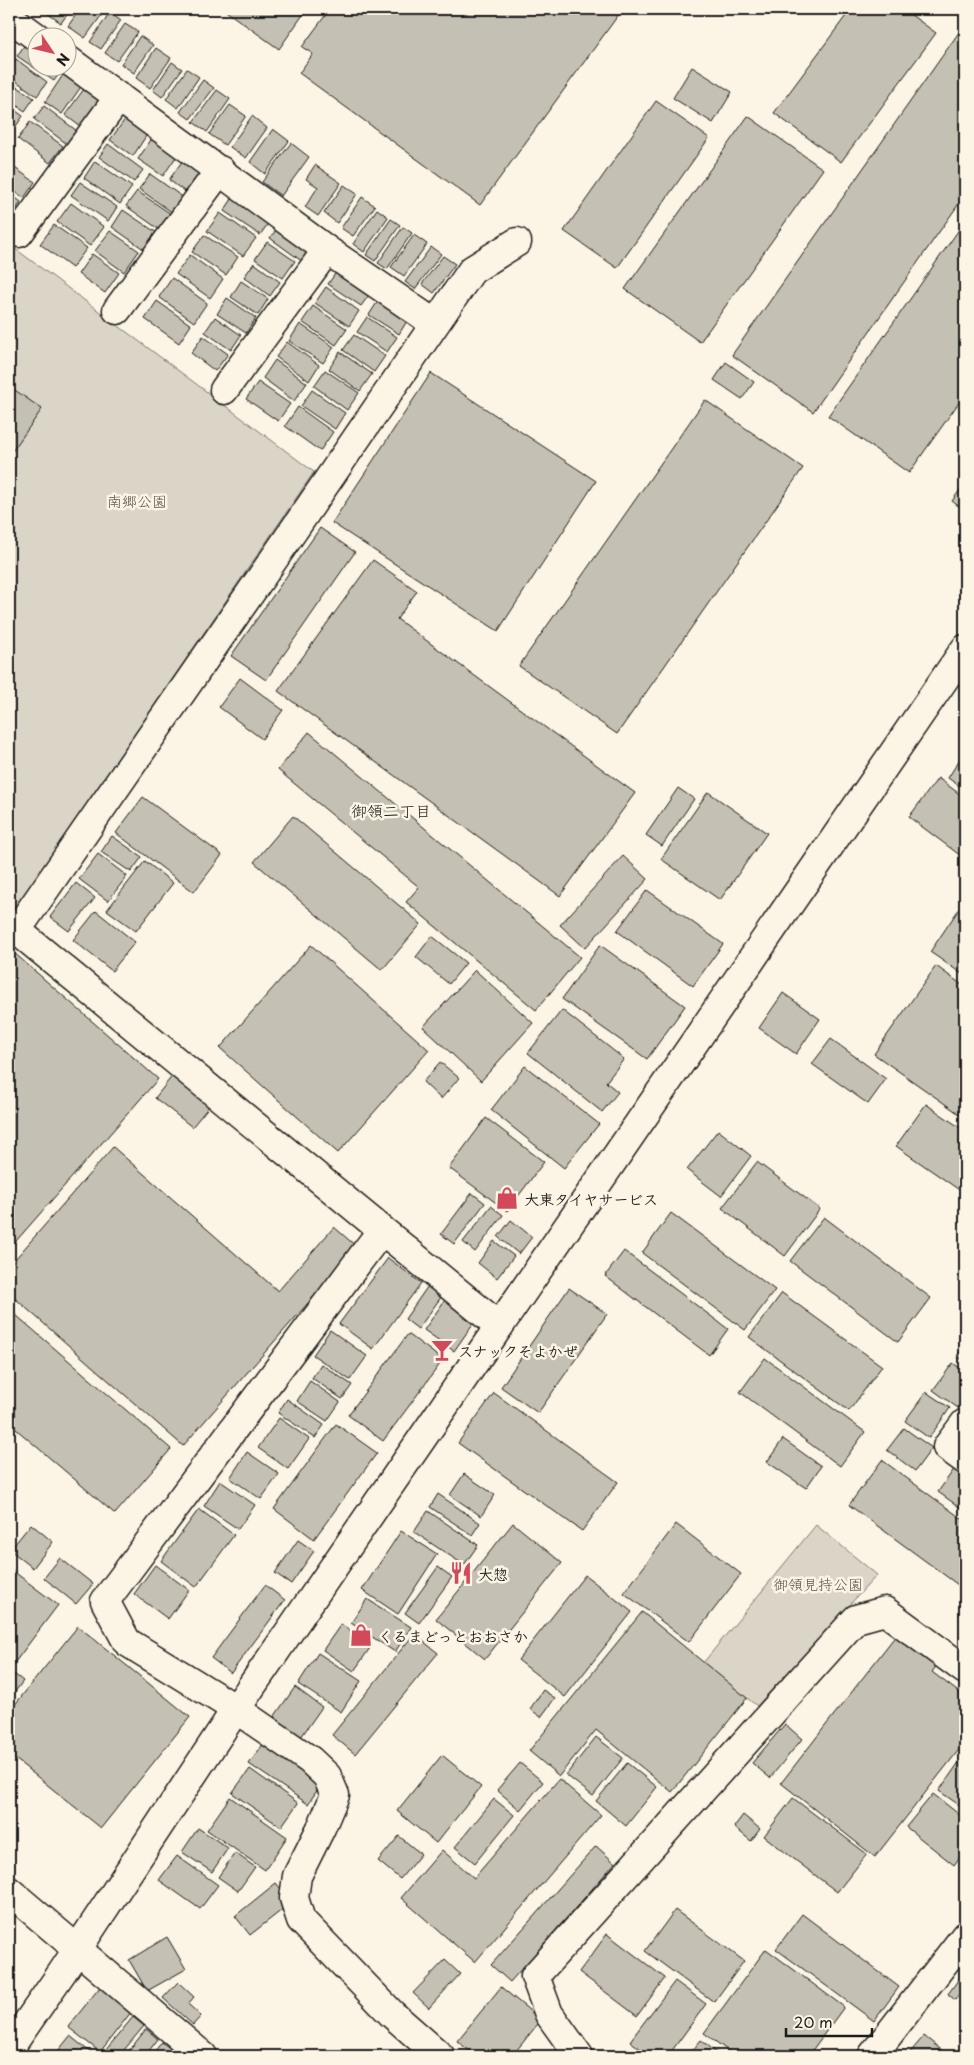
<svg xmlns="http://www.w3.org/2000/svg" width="974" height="2065" viewBox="0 0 974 2065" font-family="'Playpen Sans','Klee One',sans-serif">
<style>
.green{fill:#dbd5c8;stroke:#7c7872}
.building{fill:#c4c0b3;stroke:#1c1c1c}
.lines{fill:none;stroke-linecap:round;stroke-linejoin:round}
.minor-casing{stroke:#1c1c1c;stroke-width:31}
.tertiary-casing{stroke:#1c1c1c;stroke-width:31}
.minor{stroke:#fcf5e5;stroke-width:28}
.tertiary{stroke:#fcf5e5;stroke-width:28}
.labels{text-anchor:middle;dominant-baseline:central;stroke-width:5;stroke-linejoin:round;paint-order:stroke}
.park-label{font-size:15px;fill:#555450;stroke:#fcf5e5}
.poi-label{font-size:15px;font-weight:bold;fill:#1c1c1c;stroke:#fcf5e5;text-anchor:start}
.neighbourhood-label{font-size:16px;fill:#1c1c1c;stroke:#fcf5e5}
</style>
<rect width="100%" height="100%" fill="#fcf5e5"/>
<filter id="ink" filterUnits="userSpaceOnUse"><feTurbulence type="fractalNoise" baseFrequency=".02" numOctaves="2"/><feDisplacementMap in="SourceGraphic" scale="10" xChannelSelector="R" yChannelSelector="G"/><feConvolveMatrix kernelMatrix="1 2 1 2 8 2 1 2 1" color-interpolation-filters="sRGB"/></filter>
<g filter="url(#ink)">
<path class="green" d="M9 244 314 472 15 909 9 904Z
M816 1525 877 1575 757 1706 703 1663Z"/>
<path class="building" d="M45 9H71L61 23 44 11Z
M80 9H106L85 38 68 26Z
M223 9H307L279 49Z
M330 9H620L622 10 480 205 299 73 313 54 302 47Z
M851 9H903L936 33 841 162 774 113Z
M110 12 121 20 101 49 90 42Z
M125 24 138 32 117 61 105 53Z
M962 28 965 31V195L813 412 732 355Z
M140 36 153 45 134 73 121 64Z
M28 40 38 47V68H63L54 81 17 56Z
M156 48 171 58 150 88 136 78Z
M16 59 47 82 37 96 9 76V69Z
M172 62 182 69 162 97 153 90Z
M692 67 732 92 713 123 673 98Z
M67 69 85 81 62 114 45 102Z
M187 69 199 77 178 108 166 99Z
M203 80 214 88 190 119 180 112Z
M9 81 34 98 25 111 9 100Z
M87 85 104 97 81 127 65 115Z
M217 90 230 99 207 132 193 122Z
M656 101 709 138 617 268 564 231Z
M230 105 246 116 225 145 209 134Z
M9 106 23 116 12 132 9 130Z
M44 106 77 131 67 144 34 119Z
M252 116 267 128 246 158 230 147Z
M748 116 823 169 700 342 625 289Z
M126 118 148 133 133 156 110 140Z
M30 122 63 146 50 163 18 139Z
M273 129 289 141 265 174 250 162Z
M153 137 178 154 163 176 138 159Z
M291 143 309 157 281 196 262 182Z
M108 144 143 170 134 182 99 157Z
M185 157 204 171 188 194 169 180Z
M95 161 132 187 120 204 84 178Z
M9 164 35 182 24 198 9 187Z
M315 165 341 183 318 216 305 207 318 187 306 179Z
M150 174 184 198 173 213 139 189Z
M80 182 117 207 108 221 71 195Z
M344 185 357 194 337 223 324 213Z
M137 191 171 214 160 230 126 206Z
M9 193 21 202 9 220Z
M236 193 272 218 260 235 224 211Z
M362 197 375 206 353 236 341 228Z
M71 203 104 227 90 246 57 222Z
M377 209 388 217 364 252 353 244Z
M123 210 157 233 145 250 112 227Z
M220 213 256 238 243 256 207 231Z
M391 219 400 225 375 261 366 255Z
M965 221V394L909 473 828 416Z
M54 225 87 248 72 268 40 244Z
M280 225 313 248 303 262 270 238Z
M403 227 412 233 387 269 378 263Z
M110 231 139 251 124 272 95 251Z
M204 235 238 257 226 275 192 252Z
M414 235 427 244 404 276 391 267Z
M267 242 295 261 283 278 255 259Z
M431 247 441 254 415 289 405 282Z
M92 254 119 273 105 293 78 274Z
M190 255 223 279 210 298 176 274Z
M443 256 455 264 434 293 422 284Z
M254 263 280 282 270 296 244 277Z
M339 268 372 291 361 306 328 284Z
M172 278 207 303 194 322 159 297Z
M241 281 268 299 258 315 231 297Z
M326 287 359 311 349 326 315 303Z
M227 298 256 318 246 333 217 314Z
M380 298 410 316 399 334 369 315Z
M157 301 191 325 179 343 145 319Z
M313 306 347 329 336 345 302 322Z
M215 317 241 335 231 350 205 332Z
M367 317 397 337 387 352 357 332Z
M300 324 334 347 323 363 289 341Z
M354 335 385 356 374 372 343 350Z
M203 336 228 354 215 371 191 353Z
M287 342 319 365 309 381 276 357Z
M340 352 372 374 360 391 329 369Z
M275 360 307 383 294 401 263 378Z
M726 362 754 382 742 399 714 380Z
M325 370 359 393 347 410 314 386Z
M431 373 596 481 498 631 332 523Z
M258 382 290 404 278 421 246 399Z
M9 386 42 409 11 453 9 452Z
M312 390 345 413 335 429 301 406Z
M705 400 803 468 617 734 519 666Z
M298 407 333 432 320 451 285 426Z
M965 483V511L952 501Z
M320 528 355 552 266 680 231 656Z
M373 560 417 591 397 619 635 793 560 896 278 691Z
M240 678 283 710 262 739 219 707Z
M309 732 580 957 536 1010 406 902 419 887 278 770Z
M965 751V790L948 778Z
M938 778 965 798V859L909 817Z
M678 788 694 799 662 846 646 835Z
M708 792 767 833 720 900 661 859Z
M143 797 222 855 194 892 116 833Z
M293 816 421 924 382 970 254 862Z
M112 836 142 857 131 872 101 852Z
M98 854 127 876 108 901 79 879Z
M623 856 648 879 585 948 560 925Z
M145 861 173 883 136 931 107 910Z
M76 883 95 898 69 931 50 917Z
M647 890 723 944 693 986 617 931Z
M965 900V976L930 952Z
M96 911 135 942 112 971 73 940Z
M432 936 466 963 449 984 416 957Z
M311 945 429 1050 338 1153 220 1048Z
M600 945 685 1006 647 1059 562 999Z
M12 951 158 1079 9 1249V955Z
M936 966 965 987V1118L874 1054Z
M475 970 533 1023 481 1081 423 1027Z
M783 993 820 1019 796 1054 759 1028Z
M562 1010 624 1059 606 1082 618 1092 602 1112 528 1053Z
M831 1039 886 1079 868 1104 812 1064Z
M440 1062 459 1078 441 1099 423 1082Z
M525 1066 599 1124 564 1168 491 1110Z
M173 1075 211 1104 192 1127 155 1098Z
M926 1104 965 1131V1194L896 1146Z
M486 1118 544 1162 507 1211 449 1168Z
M718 1130 751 1156 721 1196 687 1170Z
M113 1147 278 1291 334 1227 357 1247 183 1446 9 1293V1266Z
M757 1162 820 1209 785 1256 722 1208Z
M472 1193 485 1203 454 1244 441 1234Z
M491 1206 503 1215 475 1252 463 1242Z
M671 1213 775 1290 745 1330 642 1253Z
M824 1217 931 1298 898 1342 790 1261Z
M511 1220 532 1237 519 1254 498 1237Z
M494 1241 514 1256 497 1278 478 1263Z
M624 1251 728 1329 709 1355 605 1276Z
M388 1258 421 1283 373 1349 339 1324Z
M430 1283 444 1293 418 1329 405 1319Z
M569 1288 607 1314 538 1413 501 1387Z
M782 1293 882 1366 849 1411 749 1337Z
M447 1297 477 1318 454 1351 424 1330Z
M9 1309 171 1449 115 1514 9 1423Z
M330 1330 367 1356 350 1380 313 1355Z
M408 1334 443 1360 383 1441 348 1415Z
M965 1345V1362L957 1356Z
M765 1358 865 1432 840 1466 740 1392Z
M953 1363 965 1372V1397L958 1408 933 1390Z
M321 1364 352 1385 342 1399 312 1378Z
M310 1381 340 1402 327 1421 297 1401Z
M926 1392 950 1408 929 1438 905 1421Z
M494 1393 618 1482 582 1531 458 1443Z
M287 1399 324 1425 315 1438 278 1413Z
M279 1418 309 1439 288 1469 258 1448Z
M336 1424 377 1453 314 1539 274 1509Z
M904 1428 932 1448 915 1471 887 1450Z
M783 1439 821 1466 806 1488 767 1462Z
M247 1452 279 1474 261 1499 230 1478Z
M882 1460 965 1521V1590L849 1505Z
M957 1465 965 1471V1511L938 1492Z
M464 1474 495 1495 481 1516 450 1495Z
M220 1481 255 1505 238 1529 204 1506Z
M438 1494 480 1523 472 1535 430 1507Z
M199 1509 234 1535 196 1587 161 1561Z
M428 1511 478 1545 464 1565 414 1532Z
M513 1523 562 1563 485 1659 436 1619Z
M31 1524 53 1542 33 1568 10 1550Z
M676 1524 741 1574 689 1642 624 1593Z
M401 1531 437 1554 398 1614 362 1590Z
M298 1540 314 1551 291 1584 275 1573Z
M60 1558 93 1584 76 1604 44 1578Z
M155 1565 189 1590 168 1619 134 1594Z
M438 1567 452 1577 419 1623 405 1613Z
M9 1568 58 1605 9 1670 23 1681 9 1700Z
M585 1575 632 1612 565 1697 518 1660Z
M265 1585 285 1600 231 1673 211 1658Z
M367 1599 411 1627 395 1652 351 1623Z
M642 1612 747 1698 672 1792 596 1730 559 1776 529 1751Z
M341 1624 372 1645 354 1671 323 1650Z
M78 1626 190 1717 101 1828 9 1754V1712Z
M900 1630 940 1661 932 1672 965 1697V1742L875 1857 781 1783Z
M414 1634 438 1653 355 1754 332 1735Z
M318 1653 361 1681 341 1712 298 1684Z
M295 1687 322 1707 301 1737 274 1717Z
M543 1690 555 1698 541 1717 530 1709Z
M785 1724 802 1739 770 1778 752 1763Z
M268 1737 326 1777 308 1804 249 1764Z
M596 1737 623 1758 593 1796 566 1775Z
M442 1755 481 1787 436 1843 397 1811Z
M962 1758 965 1760V1809L939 1791Z
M520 1763 543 1782 520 1810 497 1790Z
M627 1763 657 1787 626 1826 596 1801Z
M250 1769 298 1803 281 1827 232 1793Z
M559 1779 601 1815 475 1962 401 1898 442 1850 474 1878Z
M933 1794 965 1819V1850L954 1865 906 1827Z
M230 1797 287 1837 265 1870 207 1830Z
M793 1798 867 1854 837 1892 764 1836Z
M494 1799 514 1815 475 1863 455 1847Z
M743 1815 760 1829 751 1841 734 1827Z
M198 1828 228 1848 212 1872 182 1852Z
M399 1836 421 1854 400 1879 378 1861Z
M596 1846 615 1863 510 1982 491 1965Z
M235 1853 255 1867 238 1891 218 1877Z
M177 1856 218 1885 200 1909 159 1880Z
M276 1883 292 1902 250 1935 235 1916Z
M675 1910 744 1961 714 2002 645 1951Z
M802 1914 899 1987 874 2021 776 1949Z
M607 1934 665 1978 637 2016 579 1972Z
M167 1937 186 1969 147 1991 129 1960Z
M766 1949 844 2007 808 2056H735L704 2033Z
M445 1960 460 1974 429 2008 413 1993Z
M964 1972 965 1987 955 2000 948 1994Z
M675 1981 706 2004 668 2056H650L630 2041Z
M104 1982 135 2007 100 2052 68 2027Z
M178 1982 194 1997 188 2004 201 2016 193 2025 163 1998Z
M501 1987 541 2020 512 2056H476L457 2041Z
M133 2017 144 2026 119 2056H112L105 2051Z
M146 2029 158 2039 145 2056H125Z
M70 2036 95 2056H54Z
M924 2036 949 2056H907Z
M701 2040 721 2056H688Z
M162 2042 174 2052 170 2056H151Z"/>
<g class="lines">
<defs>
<path id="minor" d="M9 17 38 38
M68 60 327 250 434 323
M19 233 119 97
M117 310 220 170
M224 390 327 250
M9 924 499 1326
M17 930 267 569 472 270 517 242
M382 1230 105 1601 127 1642 236 1709 310 1760 327 1776 335 1795 321 1828 297 1876 294 1898 301 1920 392 2014 440 2056
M965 1423 947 1447 965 1460
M9 1891 203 2056
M579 2056 549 2014 535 1976 856 1619 885 1611 965 1670
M872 2056 965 1936"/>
<path id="tertiary" d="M9 2049 63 1971 236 1709 965 649"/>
</defs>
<use href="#minor" class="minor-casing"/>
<use href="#tertiary" class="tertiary-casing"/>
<use href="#minor" class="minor"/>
<use href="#tertiary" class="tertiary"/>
</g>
</g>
<defs>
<symbol id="shop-bare" viewBox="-9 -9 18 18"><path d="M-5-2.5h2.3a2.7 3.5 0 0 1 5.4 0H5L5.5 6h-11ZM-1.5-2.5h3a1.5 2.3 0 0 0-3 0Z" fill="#d1495b" stroke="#fcf5e5" stroke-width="2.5" paint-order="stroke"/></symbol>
<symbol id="bar-bare" viewBox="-9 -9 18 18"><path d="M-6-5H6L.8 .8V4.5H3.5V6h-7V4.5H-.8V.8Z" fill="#d1495b" stroke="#fcf5e5" stroke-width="2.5" paint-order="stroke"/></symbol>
<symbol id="restaurant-bare" viewBox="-9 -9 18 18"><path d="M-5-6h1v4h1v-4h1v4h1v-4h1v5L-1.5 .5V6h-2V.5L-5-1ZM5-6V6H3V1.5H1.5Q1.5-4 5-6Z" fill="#d1495b" stroke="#fcf5e5" stroke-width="2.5" paint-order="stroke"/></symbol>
</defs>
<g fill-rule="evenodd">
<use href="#shop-bare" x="491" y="1182" width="32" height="32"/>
<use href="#bar-bare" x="426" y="1334" width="32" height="32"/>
<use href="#restaurant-bare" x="445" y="1557" width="32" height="32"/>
<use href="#shop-bare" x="345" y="1619" width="32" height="32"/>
</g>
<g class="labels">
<g class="park-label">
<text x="137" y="500">南郷公園</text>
<text x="818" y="1583">御領見持公園</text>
</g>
<g class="poi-label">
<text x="524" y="1198">大東タイヤサービス</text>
<text x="458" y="1350">スナックそよかぜ</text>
<text x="478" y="1573">大惣</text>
<text x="378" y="1635">くるまどっとおおさか</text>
</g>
<g class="neighbourhood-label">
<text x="391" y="810">御領二丁目</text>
</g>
</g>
<rect width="974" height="2065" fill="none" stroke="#fcf5e5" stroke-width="30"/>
<rect x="15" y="15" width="944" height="2035" fill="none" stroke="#1c1c1c" stroke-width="2" filter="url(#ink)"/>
<g transform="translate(52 52) rotate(125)"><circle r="24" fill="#fcf5e5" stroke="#a29e95"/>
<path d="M0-4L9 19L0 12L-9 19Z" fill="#d1495b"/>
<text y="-8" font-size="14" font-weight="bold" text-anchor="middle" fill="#1c1c1c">N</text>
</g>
<path d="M786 2028v8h86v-8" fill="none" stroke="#1c1c1c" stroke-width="2.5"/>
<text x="794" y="2028" font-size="15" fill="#1c1c1c" stroke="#fcf5e5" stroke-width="4" paint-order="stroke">20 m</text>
</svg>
